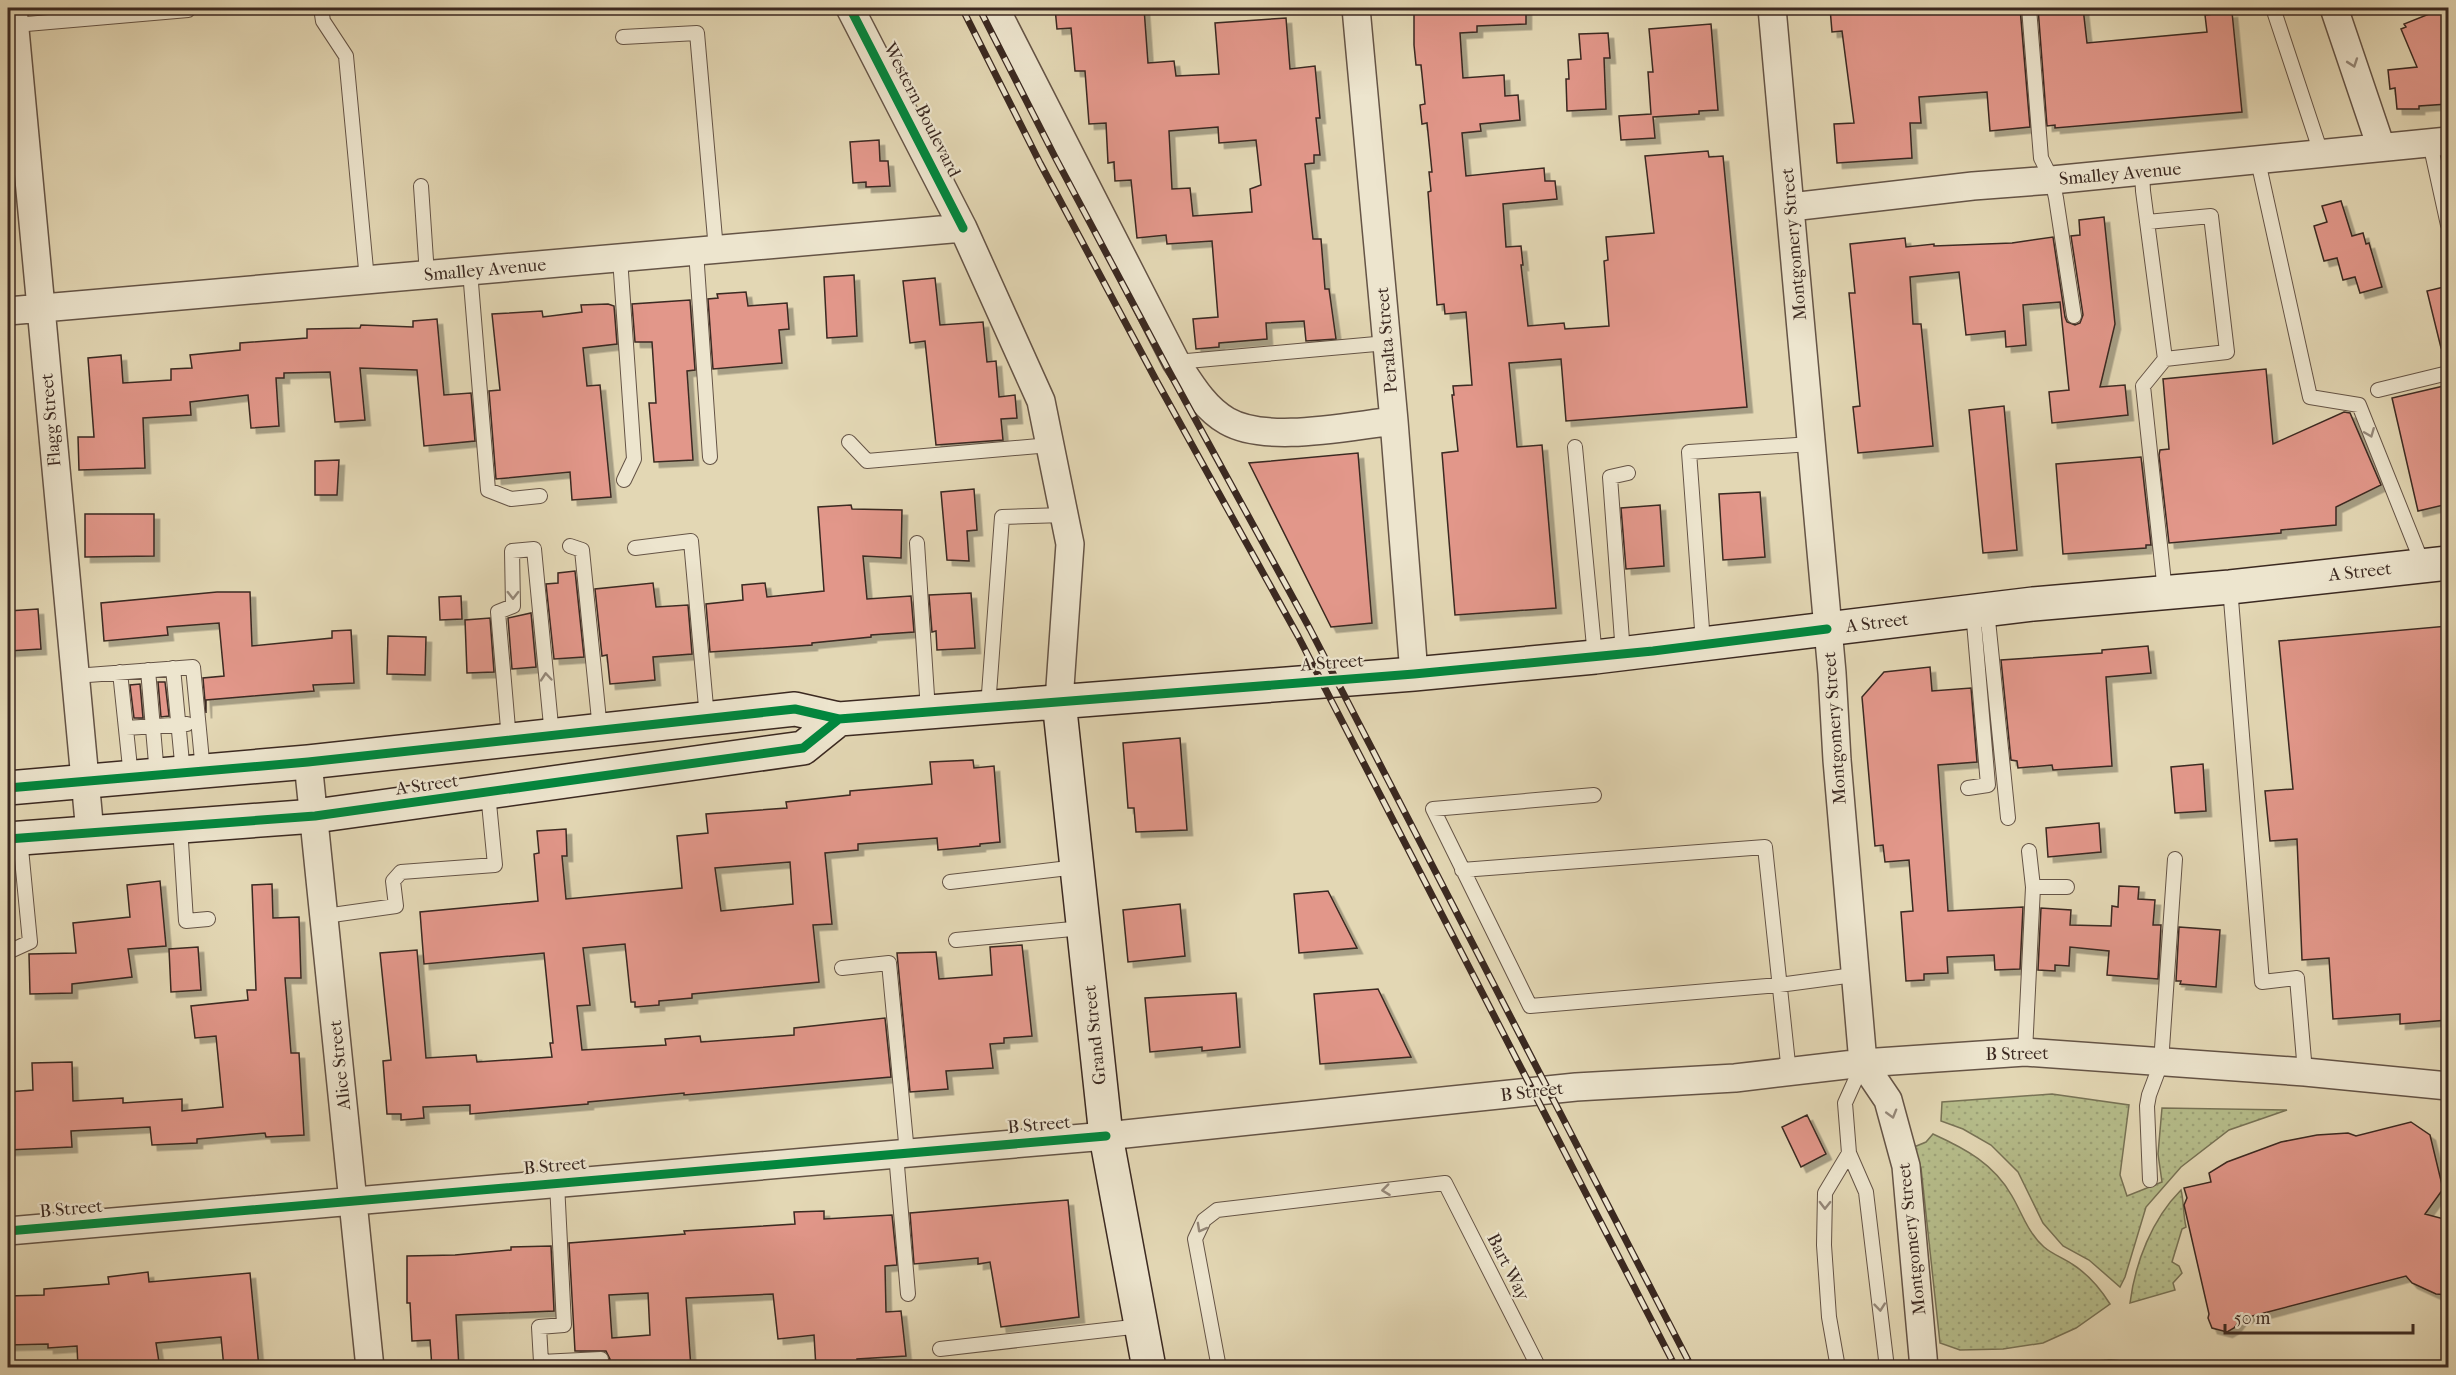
<svg xmlns="http://www.w3.org/2000/svg" width="2456" height="1375" viewBox="0 0 2456 1375" font-family="'IM FELL French Canon',serif">
<style>
.green{fill:url(#green-dots);stroke:#787356;stroke-width:1.5}
.building{fill:#e2978a;stroke:#3b2921;stroke-width:1.5;fill-rule:evenodd;filter:url(#shadow)}
.lines{fill:none;stroke-linecap:round;stroke-linejoin:round}
.lane-casing{stroke:#655446;stroke-width:16}
.street-casing{stroke:#655446;stroke-width:30}
.secondary-casing{stroke:#3b2921;stroke-width:36}
.lane{stroke:#ede5ce;stroke-width:14}
.street{stroke:#ede5ce;stroke-width:27}
.secondary{stroke:#ede5ce;stroke-width:33}
.rail-casing{stroke:#3b2921;stroke-width:7}
.rail{stroke:#ede5ce;stroke-width:4.5;stroke-dasharray:14;stroke-linecap:butt}
.cycleway-casing{stroke:#ede5ce;stroke-width:13}
.cycleway{stroke:#00873e;stroke-width:9}
.oneway{stroke:#948778}
.labels{text-anchor:middle;dominant-baseline:central;stroke-width:4.5;stroke-linejoin:round;paint-order:stroke}
.street-label{font-size:18px;fill:#3b2921;stroke:#ede5ce}
</style>
<defs>
<pattern id="green-dots" width="8" height="8" patternUnits="userSpaceOnUse" patternTransform="scale(1.5)"><rect width="8" height="8" fill="#b6bd8b"/><path d="M2 2h.1M6 6h.1" fill="none" stroke="#9da278" stroke-width="1.8" stroke-linecap="round"/></pattern>
<filter id="shadow"><feDropShadow dx="5.5" dy="5.5" stdDeviation="0" flood-color="#0004"/></filter>
</defs>
<rect width="100%" height="100%" fill="#e3d7b4"/>
<filter id="stains"><feTurbulence type="fractalNoise" baseFrequency=".00333" numOctaves="4"/><feColorMatrix values="0 0 0 0 .2 0 0 0 0 .09 0 0 0 0 .02 0 0 0 .5 -.17"/></filter>
<radialGradient id="worn" r=".72"><stop offset=".6" stop-color="#630" stop-opacity="0"/><stop offset="1" stop-color="#630" stop-opacity=".3"/></radialGradient>
<path class="green" d="M2052 1094 2129 1105 2120 1175 2127 1196 2162 1182 2158 1154 2162 1108 2287 1110 2229 1130 2181 1167 2146 1207 2125 1277 2120 1287 2089 1260 2063 1246 2043 1223 2018 1172 1991 1145 1963 1129 1941 1121 1942 1102Z
M1933 1134C1966 1149 1994 1164 2012 1196 2022 1213 2028 1233 2044 1247 2052 1254 2063 1258 2072 1264 2088 1274 2100 1288 2110 1304L2076 1328 2043 1343 2003 1349 1960 1350 1940 1343 1921 1168 1914 1147 1926 1142Z
M2181 1190C2184 1202 2183 1214 2186 1227L2182 1229 2172 1262 2179 1266 2182 1273 2173 1283 2175 1290 2130 1303C2135 1263 2152 1219 2181 1190Z
M2110 1360 2123 1361 2124 1367H2042L2051 1364Z"/>
<path class="building" d="M1055 8H1144L1148 63 1174 61 1176 76 1219 74 1215 23 1286 18 1290 69 1315 66 1320 118H1316L1320 155H1314V163L1305 164 1313 239H1321L1325 289H1329L1336 339 1306 341 1304 321 1266 323 1267 339 1219 343V347L1196 349 1193 319 1218 317 1212 241 1167 244 1166 235 1137 238 1131 180 1115 181 1114 162 1108 163 1106 123 1089 124 1085 71H1075L1071 28 1057 29ZM1218 127 1219 143 1256 140 1261 185 1250 189 1252 212 1193 216 1190 188 1172 189 1169 131Z
M1428 8H1526V24L1477 26V32L1460 33 1463 78 1504 75 1505 96 1518 95 1520 120 1480 124 1481 131 1462 133 1466 176 1544 168 1545 181H1555L1557 199 1503 204 1506 247 1521 246 1523 265H1521L1528 326 1564 323 1565 329 1609 326 1604 261 1608 260 1606 237 1654 233 1645 156 1708 151 1709 157 1723 156 1747 407 1566 421 1561 359 1509 363 1517 447 1542 445 1556 608 1455 615 1442 453 1458 451 1452 395H1454L1453 386 1472 385 1466 312 1445 314 1444 304 1437 305 1428 192 1431 191 1429 172H1432L1427 123 1422 124 1420 105 1425 104 1421 65H1416L1414 45V10Z
M1830 8H1887L1888 12 2020 8 2030 127 1990 131 1987 92 1919 97 1921 123H1910L1912 158 1837 163 1834 124 1854 123 1842 31 1832 32Z
M2038 8H2083L2087 43 2207 32 2205 15 2232 12 2242 112 2055 128V125L2047 126Z
M2444 8H2448V104L2419 106V109H2397L2395 88 2390 89 2388 70 2417 67 2401 29 2406 27 2404 24Z
M1711 24 1718 110 1699 111V114L1653 117 1655 138 1621 140 1619 116 1651 114 1648 72H1653L1649 29Z
M1608 33 1610 58H1604L1606 109 1567 111 1566 79H1569L1568 60 1581 59 1579 34Z
M879 140 880 161H888L890 186 866 187V182L853 183 850 142Z
M2341 201 2352 236 2363 233 2366 244 2369 243 2382 287 2360 293 2355 277 2343 280 2337 258 2324 261 2314 226 2327 222 2322 206Z
M2104 217 2115 324 2100 387 2125 385 2128 415 2052 423 2049 392 2069 390 2060 302 2023 305 2026 345 2006 347 2005 331 1966 335 1959 272 1910 277 1913 324H1921L1933 446 1858 453 1853 407 1860 406 1849 293H1855L1850 244 1905 238 1906 247 1934 244V246L2012 243 2053 237 2065 317 2067 322 2075 325 2080 323 2083 315 2071 236 2080 235 2079 220Z
M854 275 857 336 827 338 824 277Z
M935 278 940 325 983 322 987 362 996 361 999 397 1015 395 1017 418 1001 419 1003 440 936 445 925 341 910 343 903 281Z
M2448 286V347L2441 348 2427 291Z
M746 292 748 306 787 303 789 329 779 330 782 363 713 369 708 299 718 298 717 294Z
M690 300 695 370 687 371 693 460 654 462 649 403H656L652 342H635L632 304Z
M608 304 614 306 617 344 583 348 587 386 600 385 611 497 572 500 570 472 496 479 489 391 500 390 492 314 542 311 543 317 582 312 581 305Z
M437 319 444 395 471 393 475 441 424 446 417 370 360 368 365 420 335 422 330 372 284 373V378H276L279 426 251 428 248 395 190 402 191 415 143 418 145 468 79 470 78 437H94L88 358 121 355 123 383 171 380V369L192 368 190 355 240 350V343L307 338V329L360 328 361 325 413 327V321Z
M2266 369 2273 444 2344 412 2350 413 2381 485 2336 507V525L2281 530V533L2169 543 2159 455 2160 450 2169 449 2163 379Z
M2448 385V504L2418 511 2392 398Z
M2004 406 2017 550 1983 553 1969 410Z
M1358 453 1372 623 1331 627 1249 463Z
M2141 457 2151 545H2146V548L2063 554 2056 464Z
M339 460 337 495H315V461Z
M974 489 977 530 967 531 969 561 947 560 941 492Z
M1760 492 1765 557 1723 560 1719 494Z
M851 505 852 509 902 510 901 558 863 556 867 599 911 596 914 632 871 635V637L812 643V645L710 652 706 604 743 600 742 585 765 583 767 597 824 591 818 507Z
M1660 505 1664 566 1626 569 1621 508Z
M85 514H154V556L85 557Z
M575 571 584 657 554 659 546 584 558 583V573Z
M653 583 656 607 688 605 692 654 653 657 655 680 610 684 607 655 602 656 595 589Z
M217 592H250L252 646 332 638V631L351 630 354 683 313 685 314 691 206 700V713L203 678 224 676 219 623 167 627 168 635 104 641 101 603Z
M971 593 975 648 937 650 936 631 932 632 929 595Z
M461 596 462 619 440 620 439 597Z
M38 609 41 649 8 651V611Z
M531 613 536 667 512 669 508 618Z
M490 618 494 672 467 673 465 620Z
M2448 626V1020L2400 1024V1014L2333 1019 2329 958 2302 960 2297 839 2270 841 2265 791 2293 789 2279 641Z
M388 636 426 637 425 675 387 674Z
M2148 646 2151 673 2106 677 2112 766 2053 770 2052 765 2018 768 2017 761 2011 760 2001 660 2102 653V650Z
M1930 667 1932 691 1971 688 1977 762 1938 765 1948 911 2023 907 2020 969 1995 970 1994 955 1947 957 1948 973 1924 974V980L1906 981 1901 912 1913 911 1909 860 1885 862 1883 845 1875 846 1862 697 1884 672Z
M158 682H165L169 716 161 717Z
M140 684 143 718H134L130 685Z
M1180 738 1187 830 1136 832 1134 808H1128L1123 743Z
M973 760 974 768 994 766 1000 842 980 844V846L938 850 937 838 858 844V850L825 853 832 924 813 925 819 982 692 994V998L659 1001V1005L635 1007V1002H631L625 944 583 948 590 1005 577 1006 582 1050 666 1045 665 1039 700 1036 701 1042 794 1035V1028L885 1018 891 1077 684 1095V1093L588 1102V1104L470 1114V1105L423 1107 424 1118 401 1120V1114H387L383 1061 391 1060 380 953 417 950 426 1058 476 1055 477 1062 552 1057 550 1043H553L544 953 424 964 420 912 538 901 534 854 539 853 537 831 566 829 567 856H562L566 899 682 888 677 836 708 833 706 814 787 808 786 802 850 795V791L932 784 930 762ZM790 862 793 904 721 911 715 868Z
M2203 764 2206 811 2175 813 2171 767Z
M2099 823 2101 852 2048 857 2046 828Z
M160 881 166 946 128 949 132 977 72 984V993L30 994 29 954 76 953 73 923 130 917 127 885Z
M272 884 273 918 299 917 301 978H285L291 1053H299L304 1135 266 1137 265 1133 197 1139V1143L152 1145 150 1127 71 1131 72 1147 8 1150V1092L33 1090 32 1063 72 1062 73 1101 123 1098V1103L182 1099V1111L223 1107 216 1036 195 1038 191 1006 248 1000 247 990H256L252 885Z
M2119 886 2139 887 2138 899 2155 900 2153 925H2161L2158 979 2107 975 2109 951 2070 947 2069 966 2055 965V971L2038 970 2041 908 2071 910 2070 925 2111 926 2112 906 2118 907Z
M1328 891 1357 948 1299 953 1294 894Z
M1180 904 1185 956 1128 962 1123 910Z
M2179 927 2220 930 2216 987 2180 984 2181 981H2176Z
M1022 945 1032 1036 1004 1038V1043L990 1044 993 1068 946 1071 948 1089 910 1092 897 953 936 952 939 979 992 975 990 947Z
M198 947 201 990 171 992 169 949Z
M1378 989 1411 1057 1320 1064 1314 994Z
M1236 993 1240 1047 1202 1051V1047L1150 1052 1145 998Z
M1807 1115 1826 1154 1801 1167 1782 1127Z
M2411 1122 2430 1135 2443 1189 2425 1214 2448 1220V1295L2436 1294 2423 1288 2412 1283 2406 1276 2241 1319 2234 1328 2227 1332 2212 1328 2208 1318 2209 1314 2184 1205 2187 1198 2184 1188 2211 1182 2209 1173 2227 1162 2281 1142 2317 1135 2348 1133 2356 1136Z
M1068 1200 1079 1317 1001 1327 990 1262 978 1264V1258L914 1264 910 1213Z
M824 1211V1219L892 1215 897 1265 885 1266 886 1312 901 1311 906 1356 857 1359 858 1368H816L814 1335 778 1339 773 1294 686 1298 691 1368H603L609 1364 610 1359 606 1351H575L569 1243 685 1234 684 1231 795 1224 794 1212ZM648 1293 650 1335 612 1338 609 1295Z
M551 1246 554 1311 456 1315 459 1368H432L430 1340 412 1341 410 1303H407V1256L455 1255 511 1250V1247Z
M148 1272 149 1282 250 1273 259 1368H224L221 1337 156 1343 159 1362 104 1368H78L77 1346 48 1348V1344L8 1345V1296L44 1295V1289L109 1284 108 1277Z"/>
<g class="lines">
<defs>
<path id="lane" d="M321 8 323 21 346 56 367 280
M2029 8 2041 158 2052 180 2056 198 2074 316
M2273 8 2321 153
M15 25 188 10
M623 37 697 33 716 250
M2430 143 2448 225
M2258 161 2310 397 2359 405 2423 565
M2142 172 2143 191 2165 359 2227 352 2211 216 2147 222
M421 186 427 275
M696 251 710 457
M620 258 634 459 624 480
M470 271 488 490 511 499 540 496
M1176 362 1387 343
M2378 390 2448 373
M849 442 867 461 1050 445
M1575 447 1595 657
M917 543 928 711
M570 546 582 550 600 730
M635 548 691 541 707 718
M2230 587 2262 982 2297 978 2305 1072
M2165 592 2143 386 2165 359
M1987 610 2008 818
M1703 643 1689 452 1811 444
M1623 654 1610 477 1628 473
M173 668 183 773
M148 670 157 775
M120 672 131 777
M75 676 193 667 203 771
M988 707 1002 517 1064 515
M126 728 187 724
M509 740 498 612 513 606 512 551 534 549 552 736
M1968 788 1988 785 1973 611
M1594 795 1433 809 1530 1006 1779 985 1854 975
M180 826 186 921 208 919
M2029 851 2033 887
M1462 870 1765 847 1789 1073
M950 882 1077 867
M325 916 396 906 393 881 401 872 495 865 488 793
M956 940 1083 928
M8 952 30 942 20 838
M842 968 889 963 907 1153
M2025 1052 2033 887H2067
M1863 1063 1845 1103 1849 1153 1866 1192 1887 1368
M896 1154 908 1294
M2150 1180 2147 1106 2149 1095 2161 1063 2175 859
M557 1183 564 1325 539 1327 541 1362 601 1359
M940 1349 1141 1326
M1219 1368 1195 1239 1204 1220 1217 1210 1445 1183 1539 1368
M1838 1368 1829 1317 1824 1245 1825 1193 1849 1153"/>
<path id="street" d="M13 8 90 833
M850 8 963 228 1041 401 1070 544 1059 701
M995 8 1176 362C1190 383 1204 408 1227 421 1267 444 1348 426 1394 421
M1356 8 1394 421 1414 674
M1772 8 1832 673 1837 760 1863 1063 1888 1100 1906 1166 1924 1368
M2334 8 2381 147
M1791 207 1973 186 2052 180 2448 141
M8 311 963 228
M308 762 370 1368
M8 1231 1106 1136 1576 1087 1735 1078 1863 1063 2025 1052 2305 1072 2448 1086"/>
<path id="secondary" d="M1059 701 1106 1136 1149 1368
M8 788 308 762 795 709 839 719 1414 674 1595 657 2033 604 2230 587 2448 563
M8 839 315 816 803 748 839 719"/>
</defs>
<use href="#lane" class="lane-casing"/>
<use href="#street" class="street-casing"/>
<use href="#secondary" class="secondary-casing"/>
<use href="#lane" class="lane"/>
<use href="#street" class="street"/>
<use href="#secondary" class="secondary"/>
<defs>
<path id="rail" d="M962 8 1040 163 1156 380 1298 636 1676 1368
M979 8 1055 157 1170 373 1310 629 1692 1368"/>
</defs>
<use href="#rail" class="rail-casing"/>
<use href="#rail" class="rail"/>
<defs>
<path id="cycleway" d="M850 8 963 228
M8 788 308 762 795 709 839 719 1414 674 1653 651 1827 629
M8 839 315 816 803 748 839 719
M8 1231 1106 1136"/>
</defs>
<use href="#cycleway" class="cycleway-casing"/>
<use href="#cycleway" class="cycleway"/>
</g>
<defs><path id="oneway-chevron" d="M-2-3.5L2.5 0L-2 3.5" fill="none" stroke-width="1.6" stroke-linecap="round" stroke-linejoin="round" transform="scale(1.5)"/></defs>
<g class="oneway">
<use href="#oneway-chevron" transform="translate(2353 63) rotate(71)"/>
<use href="#oneway-chevron" transform="translate(2370 433) rotate(68)"/>
<use href="#oneway-chevron" transform="translate(513 595) rotate(90)"/>
<use href="#oneway-chevron" transform="translate(546 677) rotate(-95)"/>
<use href="#oneway-chevron" transform="translate(1892 1114) rotate(74)"/>
<use href="#oneway-chevron" transform="translate(1386 1190) rotate(173)"/>
<use href="#oneway-chevron" transform="translate(1825 1205) rotate(91)"/>
<use href="#oneway-chevron" transform="translate(1201 1228) rotate(119)"/>
<use href="#oneway-chevron" transform="translate(1880 1307) rotate(84)"/>
</g>
<g class="labels">
<g class="street-label">
<text transform="translate(922 110) rotate(63)">Western Boulevard</text>
<text transform="translate(2120 174) rotate(-5)">Smalley Avenue</text>
<text transform="translate(1794 244) rotate(-95)">Montgomery Street</text>
<text transform="translate(485 270) rotate(-5)">Smalley Avenue</text>
<text transform="translate(1387 340) rotate(-95)">Peralta Street</text>
<text transform="translate(51 420) rotate(-95)">Flagg Street</text>
<text transform="translate(2360 572) rotate(-6)">A Street</text>
<text transform="translate(1877 623) rotate(-7)">A Street</text>
<text transform="translate(1332 663) rotate(-4)">A Street</text>
<text transform="translate(1835 728) rotate(-94)">Montgomery Street</text>
<text transform="translate(427 785) rotate(-8)">A Street</text>
<text transform="translate(1095 1035) rotate(-96)">Grand Street</text>
<text transform="translate(2017 1054) rotate(-1)">B Street</text>
<text transform="translate(340 1065) rotate(-96)">Alice Street</text>
<text transform="translate(1532 1092) rotate(-7)">B Street</text>
<text transform="translate(1039 1125) rotate(-5)">B Street</text>
<text transform="translate(555 1166) rotate(-5)">B Street</text>
<text transform="translate(71 1209) rotate(-5)">B Street</text>
<text transform="translate(1912 1239) rotate(-96)">Montgomery Street</text>
<text transform="translate(1508 1267) rotate(63)">Bart Way</text>
</g>
</g>
<rect width="2456" height="1375" fill="none" stroke="#e3d7b4" stroke-width="30"/>
<rect x="9" y="9" width="2438" height="1357" fill="none" stroke="#3b2921" stroke-width="3"/>
<rect x="15" y="15" width="2426" height="1345" fill="none" stroke="#3b2921" stroke-width="1.5"/>
<path d="M2225 1324v9h188v-9" fill="none" stroke="#3b2921" stroke-width="3"/>
<text x="2234" y="1324" font-size="18" fill="#3b2921" stroke="#ede5ce" stroke-width="4.5" paint-order="stroke">50 m</text>
<rect width="100%" height="100%" filter="url(#stains)"/>
<rect width="100%" height="100%" fill="url(#worn)"/>
</svg>
